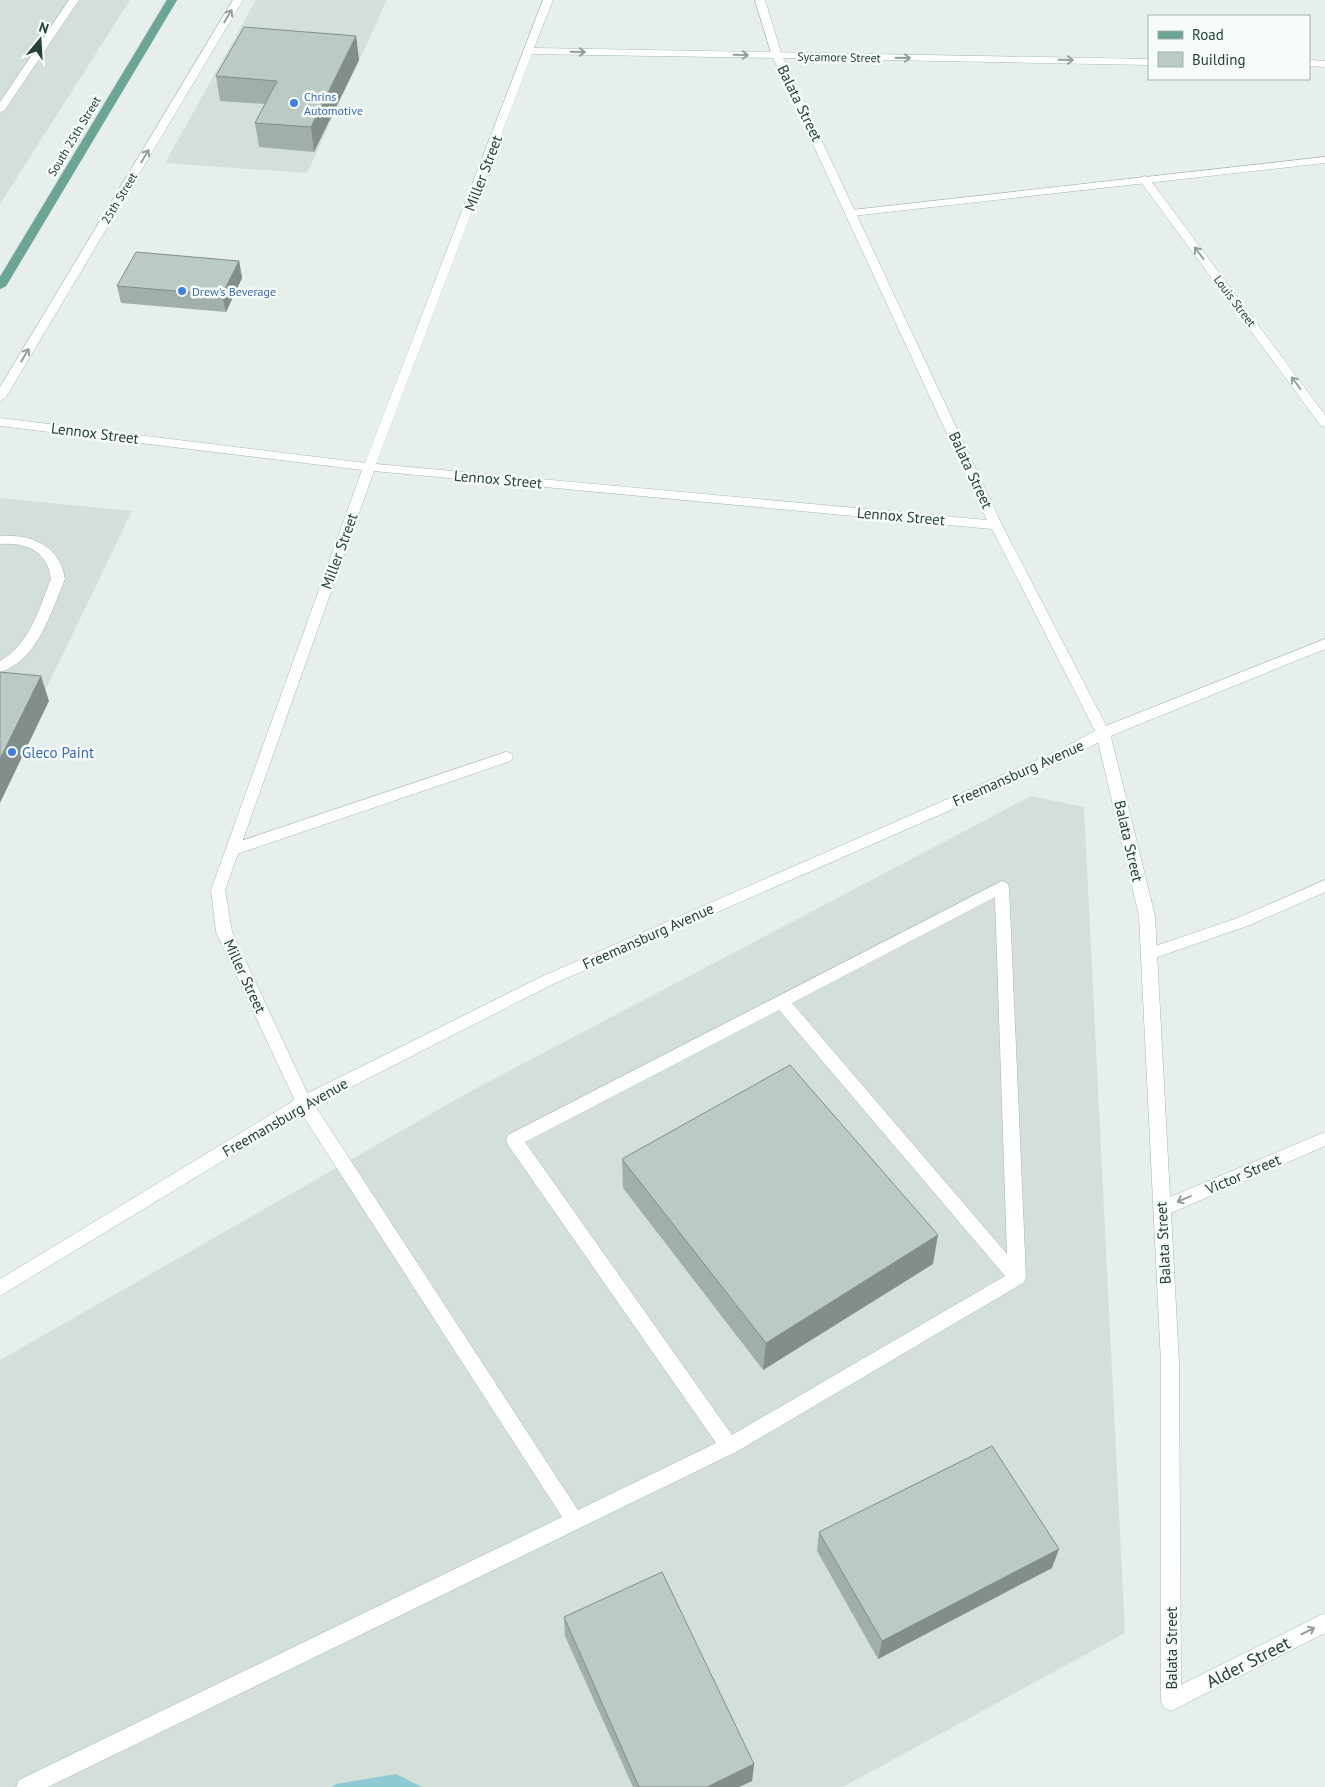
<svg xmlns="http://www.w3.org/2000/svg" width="1325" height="1787" viewBox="0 0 1325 1787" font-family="'PT Sans',sans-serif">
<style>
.built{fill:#d4dfda}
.water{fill:#8ec9d4}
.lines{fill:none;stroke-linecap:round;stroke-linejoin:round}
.service-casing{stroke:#a8b8b2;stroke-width:1}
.minor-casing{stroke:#a8b8b2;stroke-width:1}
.secondary-casing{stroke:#a4bbb3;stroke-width:1}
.primary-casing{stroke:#c2cac8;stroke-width:1}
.service{fill:#fff;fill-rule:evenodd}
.minor{fill:#fff;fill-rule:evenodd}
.secondary{fill:#fff;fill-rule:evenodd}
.primary{fill:#6aa596;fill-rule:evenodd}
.wall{fill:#a1aea9}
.shaded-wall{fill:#838d89}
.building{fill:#bbcac4;stroke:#838d89}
.oneway{stroke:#92a09c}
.shop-dot{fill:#3f7fe0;stroke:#f7fbf9;stroke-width:2}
.labels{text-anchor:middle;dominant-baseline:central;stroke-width:5;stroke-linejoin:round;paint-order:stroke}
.far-street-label{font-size:12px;fill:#24423a;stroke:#f7fbf9}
.far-shop-label{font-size:12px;fill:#366cbe;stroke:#f7fbf9;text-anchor:start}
.street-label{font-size:15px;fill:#24423a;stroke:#f7fbf9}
.shop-label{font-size:15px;fill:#366cbe;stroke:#f7fbf9;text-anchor:start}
.near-street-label{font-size:18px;fill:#24423a;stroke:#f7fbf9}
</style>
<rect width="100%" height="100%" fill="#e6efeb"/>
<path class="built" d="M0 0H130L0 204Z
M256 0H387L307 173 165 163Z
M0 498 132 511 0 784Z
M1031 796 1084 807 1125 1633 843 1787H0V1360L471 1091Z"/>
<path class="water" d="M396 1774 422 1787H332L336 1784Z"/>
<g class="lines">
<defs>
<path id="service" d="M69 0H79L4 111 0 112V102Z
M755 0H765L782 56 780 58 772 56Z
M1325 157V163L852 216 847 213 852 210Z
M0 536C31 534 60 545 65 579 51 611 38 661 0 672V661C30 645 39 608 51 579 48 551 26 542 0 544Z
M506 752 511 753 513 757 511 761 234 855 229 853 227 849 229 845Z
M1325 880V892L1250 925 1149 960 1144 958 1141 954 1144 950 1240 917Z
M1002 881 1007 883 1009 887 1026 1278 1023 1283 736 1452 48 1787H16L19 1780 562 1517 298 1108 296 1103 298 1098 304 1096 310 1098 578 1510 716 1443 508 1145 506 1140 508 1135ZM995 897 1007 1254 792 1003ZM779 1010 1005 1276 732 1435 525 1142Z"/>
<path id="minor" d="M233 0H243L6 397 0 401V387Z
M543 0H553L534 48 1149 59V65L783 58 1002 525 1110 733 1155 916 1170 1197 1325 1132V1146L1171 1213 1179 1363 1181 1685 1325 1613V1633L1171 1711 1164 1708 1161 1701V1363L1139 916 1096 733 992 529 374 471 225 890 232 932 312 1103 310 1108 304 1110 298 1108 296 1103 216 932 211 890 362 470 0 426V418L365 463ZM532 54 773 58 987 520 376 464Z
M1309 60 1325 61V67L1309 66Z
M1144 176 1148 177 1325 415V427L1321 426 1140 181 1139 179Z"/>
<path id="secondary" d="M1325 639V649L1108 737 1072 757 553 984 310 1108 0 1296V1279L298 1098 543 976 1062 749 1098 729Z"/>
<path id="primary" d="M167 0H177L6 286 0 289V277Z"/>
</defs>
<use href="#service" class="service-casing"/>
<use href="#minor" class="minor-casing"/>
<use href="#secondary" class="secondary-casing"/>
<use href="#primary" class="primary-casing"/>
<use href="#service" class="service"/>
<use href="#minor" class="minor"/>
<use href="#secondary" class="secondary"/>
<use href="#primary" class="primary"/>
</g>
<path class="wall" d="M356 36 359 60 314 152 259 147 255 123 265 104 220 101 216 76Z
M239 261 242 278 226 312 121 303 117 286Z
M622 1159 933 1264 763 1370 623 1188Z
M819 1532 1052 1568 878 1659 817 1551Z
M564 1617 754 1764 752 1781 739 1787H633L565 1636Z"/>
<path class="shaded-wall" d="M356 36 359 60 314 152 311 127Z
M239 261 242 278 226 312 222 295Z
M41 676 49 701 0 803V759Z
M938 1235 933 1264 763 1370 766 1343Z
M1059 1549 1052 1568 878 1659 882 1641Z
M754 1764 752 1781 739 1787H707Z"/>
<path class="building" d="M244 27 356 36 311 127 255 123 277 81 216 76Z
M136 252 239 261 222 295 117 286Z
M0 672 41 676 0 759Z
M790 1065 938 1235 766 1343 622 1159Z
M992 1446 1059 1549 882 1641 819 1532Z
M662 1572 754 1764 707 1787H639L564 1617Z"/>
<defs><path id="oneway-shaft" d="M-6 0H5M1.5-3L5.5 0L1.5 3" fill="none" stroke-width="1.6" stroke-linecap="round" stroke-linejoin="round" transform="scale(1.25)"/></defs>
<g class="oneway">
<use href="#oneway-shaft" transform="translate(228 16) rotate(-59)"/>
<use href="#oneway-shaft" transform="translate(578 52) rotate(1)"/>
<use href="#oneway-shaft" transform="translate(741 55) rotate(1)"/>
<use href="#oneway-shaft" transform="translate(903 58) rotate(1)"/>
<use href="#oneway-shaft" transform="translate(1066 60) rotate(1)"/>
<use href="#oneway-shaft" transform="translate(145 156) rotate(-59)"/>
<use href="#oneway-shaft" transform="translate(1199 253) rotate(-127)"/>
<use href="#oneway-shaft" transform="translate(25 355) rotate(-59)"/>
<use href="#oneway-shaft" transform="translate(1296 383) rotate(-127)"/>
<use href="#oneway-shaft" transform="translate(1184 1199) rotate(157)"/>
<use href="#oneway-shaft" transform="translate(1308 1631) rotate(-27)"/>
</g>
<g class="shop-dot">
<circle cx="294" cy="103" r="5"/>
<circle cx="182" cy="291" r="5"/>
<circle cx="12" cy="752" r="5"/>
</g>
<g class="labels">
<g class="far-street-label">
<text transform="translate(839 57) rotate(1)">Sycamore Street</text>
<text transform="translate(74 136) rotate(-59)">South 25th Street</text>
<text transform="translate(119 198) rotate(-59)">25th Street</text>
<text transform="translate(1235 301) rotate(53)">Louis Street</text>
</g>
<g class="far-shop-label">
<text x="304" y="96">Chrins<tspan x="304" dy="14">Automotive</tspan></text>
<text x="192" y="291">Drew's Beverage</text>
</g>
<g class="street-label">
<text transform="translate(800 103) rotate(64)">Balata Street</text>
<text transform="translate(483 173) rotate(-69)">Miller Street</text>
<text transform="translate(95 433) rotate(7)">Lennox Street</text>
<text transform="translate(971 470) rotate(65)">Balata Street</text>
<text transform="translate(498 479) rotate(5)">Lennox Street</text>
<text transform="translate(901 516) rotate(5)">Lennox Street</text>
<text transform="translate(339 551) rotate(-70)">Miller Street</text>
<text transform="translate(1018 773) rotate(-24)">Freemansburg Avenue</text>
<text transform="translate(1129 841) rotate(77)">Balata Street</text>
<text transform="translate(648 936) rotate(-24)">Freemansburg Avenue</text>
<text transform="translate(245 976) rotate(65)">Miller Street</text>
<text transform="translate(285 1117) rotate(-30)">Freemansburg Avenue</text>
<text transform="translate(1243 1174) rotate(-23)">Victor Street</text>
<text transform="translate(1163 1243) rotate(-93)">Balata Street</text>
<text transform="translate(1171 1648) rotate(-90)">Balata Street</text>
</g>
<g class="shop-label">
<text x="22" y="752">Gleco Paint</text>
</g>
<g class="near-street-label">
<text transform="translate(1248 1662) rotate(-27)">Alder Street</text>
</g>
</g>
<rect x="1148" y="15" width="162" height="65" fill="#f7fbf9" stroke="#a3b1ad"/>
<rect x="1158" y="31" width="25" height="8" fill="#6aa596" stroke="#a3b1ad"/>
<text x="1192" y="40" font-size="15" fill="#24423a">Road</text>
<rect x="1158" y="52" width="25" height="15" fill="#bbcac4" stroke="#a3b1ad"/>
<text x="1192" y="65" font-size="15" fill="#24423a">Building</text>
<g transform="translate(40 40) rotate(18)" stroke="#f7fbf9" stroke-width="4" paint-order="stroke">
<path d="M0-4L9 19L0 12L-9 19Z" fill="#24423a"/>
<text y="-8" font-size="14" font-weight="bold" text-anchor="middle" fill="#24423a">N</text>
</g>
</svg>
